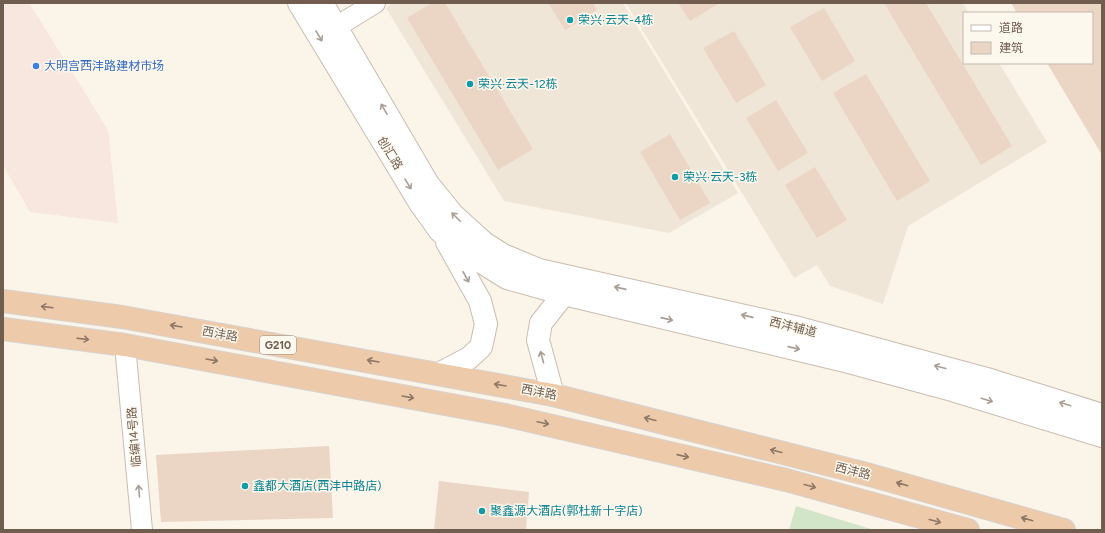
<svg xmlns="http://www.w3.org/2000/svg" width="1105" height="533" viewBox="0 0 1105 533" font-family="Figtree,'Noto Sans SC',sans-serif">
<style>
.residential{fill:#f0e6d8}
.commercial{fill:#f8e7de}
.green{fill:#d3e5c9}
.building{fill:#ebd5c4}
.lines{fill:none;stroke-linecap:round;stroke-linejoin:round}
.minor-casing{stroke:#cabcb0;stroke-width:22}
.tertiary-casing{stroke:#cabcb0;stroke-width:24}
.trunk-casing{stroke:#d7d2ce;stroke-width:24}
.minor{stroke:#fff;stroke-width:20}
.tertiary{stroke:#fff;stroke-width:22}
.trunk{stroke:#edcaa9;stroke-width:22}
.oneway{stroke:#a99e96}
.oneway2{stroke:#8f7866}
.culture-dot{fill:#0f9aa8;stroke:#fdf8ee;stroke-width:1.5}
.shop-dot{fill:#3f7fe0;stroke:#fdf8ee;stroke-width:1.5}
.labels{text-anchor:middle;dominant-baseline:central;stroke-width:3;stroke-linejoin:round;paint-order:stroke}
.shield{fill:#fdf8ee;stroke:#9a8c7f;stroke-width:1}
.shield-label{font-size:11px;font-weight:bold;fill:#705d50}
.culture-label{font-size:12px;fill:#0d838f;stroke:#fdf8ee;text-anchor:start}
.shop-label{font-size:12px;fill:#366cbe;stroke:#fdf8ee;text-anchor:start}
.street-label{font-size:12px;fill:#705d50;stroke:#fdf8ee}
</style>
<rect width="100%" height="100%" fill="#faf4e9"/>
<path class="residential" d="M393 3H623L738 193 669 233 504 201 386 8Z
M626 3H963L969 13H964V63H999L1047 142 908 226 883 304 830 286 817 265 794 278Z"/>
<path class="commercial" d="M3 3H29L108 130 118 223 30 212 3 165Z"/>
<path class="green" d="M796 506 874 530H789Z"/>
<path class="building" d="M432 3H445L533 149 498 170 407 18Z
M548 3H593L597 10 565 30Z
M678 3H717L718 4 690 21Z
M884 3H926L1012 146 981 165Z
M1011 3H1102V155L1047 63H1092V13H1017Z
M824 8 855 61 822 81 790 27Z
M734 31 766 85 736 103 703 48Z
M866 74 930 181 897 201 833 93Z
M776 100 808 153 778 171 746 118Z
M670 134 710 203 680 220 640 152Z
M815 167 847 220 817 238 785 185Z
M329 446 333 518 161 522 156 455Z
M439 481 529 492 526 530H434Z"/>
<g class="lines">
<defs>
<path id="minor" d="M336 27 375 3
M125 345 142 530"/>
<path id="tertiary" d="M299 3 420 203 440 231 462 250 507 278 564 294 841 360 952 390 1102 436
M322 3 428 184 453 215 484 243 503 255 539 270 799 328 987 379 1102 415
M439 374 469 358 481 347 486 324 480 301 447 242
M553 395 538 340 541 323 564 294"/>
<path id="trunk" d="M3 301 122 317 553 395 870 475 1064 530
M3 329 125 345 505 415 786 480 968 530"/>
</defs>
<use href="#minor" class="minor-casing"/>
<use href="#tertiary" class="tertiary-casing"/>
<use href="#trunk" class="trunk-casing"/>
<use href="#minor" class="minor"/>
<use href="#tertiary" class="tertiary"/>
<use href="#trunk" class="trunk"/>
</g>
<defs><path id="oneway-shaft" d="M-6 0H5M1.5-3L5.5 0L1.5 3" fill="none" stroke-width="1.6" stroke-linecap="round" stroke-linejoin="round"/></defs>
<g class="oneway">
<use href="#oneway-shaft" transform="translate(319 36) rotate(59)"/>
<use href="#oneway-shaft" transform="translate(384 109) rotate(-120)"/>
<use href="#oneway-shaft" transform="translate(408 184) rotate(59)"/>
<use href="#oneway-shaft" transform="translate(456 217) rotate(-135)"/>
<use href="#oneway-shaft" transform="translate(466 277) rotate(61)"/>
<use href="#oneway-shaft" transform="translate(620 288) rotate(-167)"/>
<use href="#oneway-shaft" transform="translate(747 316) rotate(-167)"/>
<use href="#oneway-shaft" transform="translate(667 319) rotate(13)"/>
<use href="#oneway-shaft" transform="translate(794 348) rotate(13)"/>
<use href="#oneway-shaft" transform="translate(542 357) rotate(-105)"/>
<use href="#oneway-shaft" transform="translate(940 367) rotate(-165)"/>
<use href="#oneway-shaft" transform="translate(987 400) rotate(17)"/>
<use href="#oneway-shaft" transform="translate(1065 404) rotate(-163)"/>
<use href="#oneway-shaft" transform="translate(139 491) rotate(-95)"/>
</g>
<g class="oneway2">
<use href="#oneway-shaft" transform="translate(47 307) rotate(-173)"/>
<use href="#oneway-shaft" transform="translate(176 326) rotate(-170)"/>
<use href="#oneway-shaft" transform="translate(83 339) rotate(7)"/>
<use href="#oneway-shaft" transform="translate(212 360) rotate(10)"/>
<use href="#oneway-shaft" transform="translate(373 361) rotate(-170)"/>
<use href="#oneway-shaft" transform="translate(500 385) rotate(-170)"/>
<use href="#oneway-shaft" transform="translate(408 397) rotate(10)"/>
<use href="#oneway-shaft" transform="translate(650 419) rotate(-166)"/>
<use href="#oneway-shaft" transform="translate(543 423) rotate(12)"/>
<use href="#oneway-shaft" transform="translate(776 451) rotate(-166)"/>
<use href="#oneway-shaft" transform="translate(683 456) rotate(13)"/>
<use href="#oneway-shaft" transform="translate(902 484) rotate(-164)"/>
<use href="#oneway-shaft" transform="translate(810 486) rotate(15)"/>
<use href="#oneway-shaft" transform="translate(1027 519) rotate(-164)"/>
<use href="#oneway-shaft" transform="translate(935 521) rotate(15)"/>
</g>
<g class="culture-dot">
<circle cx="570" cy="20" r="4"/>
<circle cx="470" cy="84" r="4"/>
<circle cx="675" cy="177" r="4"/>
<circle cx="245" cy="486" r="4"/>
<circle cx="482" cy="511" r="4"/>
</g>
<circle class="shop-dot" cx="36" cy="66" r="4"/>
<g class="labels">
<rect class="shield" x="260" y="336" width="36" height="18" rx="3"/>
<g class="shield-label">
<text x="278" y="345">G210</text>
</g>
<g class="culture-label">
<text x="578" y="20">荣兴·云天-4栋</text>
<text x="478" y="84">荣兴·云天-12栋</text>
<text x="683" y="177">荣兴·云天-3栋</text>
<text x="253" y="486">鑫都大酒店(西沣中路店)</text>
<text x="490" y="511">聚鑫源大酒店(郭杜新十字店)</text>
</g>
<g class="shop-label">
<text x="44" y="66">大明宫西沣路建材市场</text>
</g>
<g class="street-label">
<text transform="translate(390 153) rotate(59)">创汇路</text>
<text transform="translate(793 327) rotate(14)">西沣辅道</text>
<text transform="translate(220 334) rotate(10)">西沣路</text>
<text transform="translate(539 392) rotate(11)">西沣路</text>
<text transform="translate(134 437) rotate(-95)">临编14号路</text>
<text transform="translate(853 471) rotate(14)">西沣路</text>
</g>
</g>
<rect width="1105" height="533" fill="none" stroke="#705d50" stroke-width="8"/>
<rect x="963" y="12" width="130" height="52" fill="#fdf8ee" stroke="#c5baaf"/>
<rect x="971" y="25" width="20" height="6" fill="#ffffff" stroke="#c5baaf"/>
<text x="999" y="32" font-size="12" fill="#705d50">道路</text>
<rect x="971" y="42" width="20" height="12" fill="#ebd5c4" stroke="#c5baaf"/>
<text x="999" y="52" font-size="12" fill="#705d50">建筑</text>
</svg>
